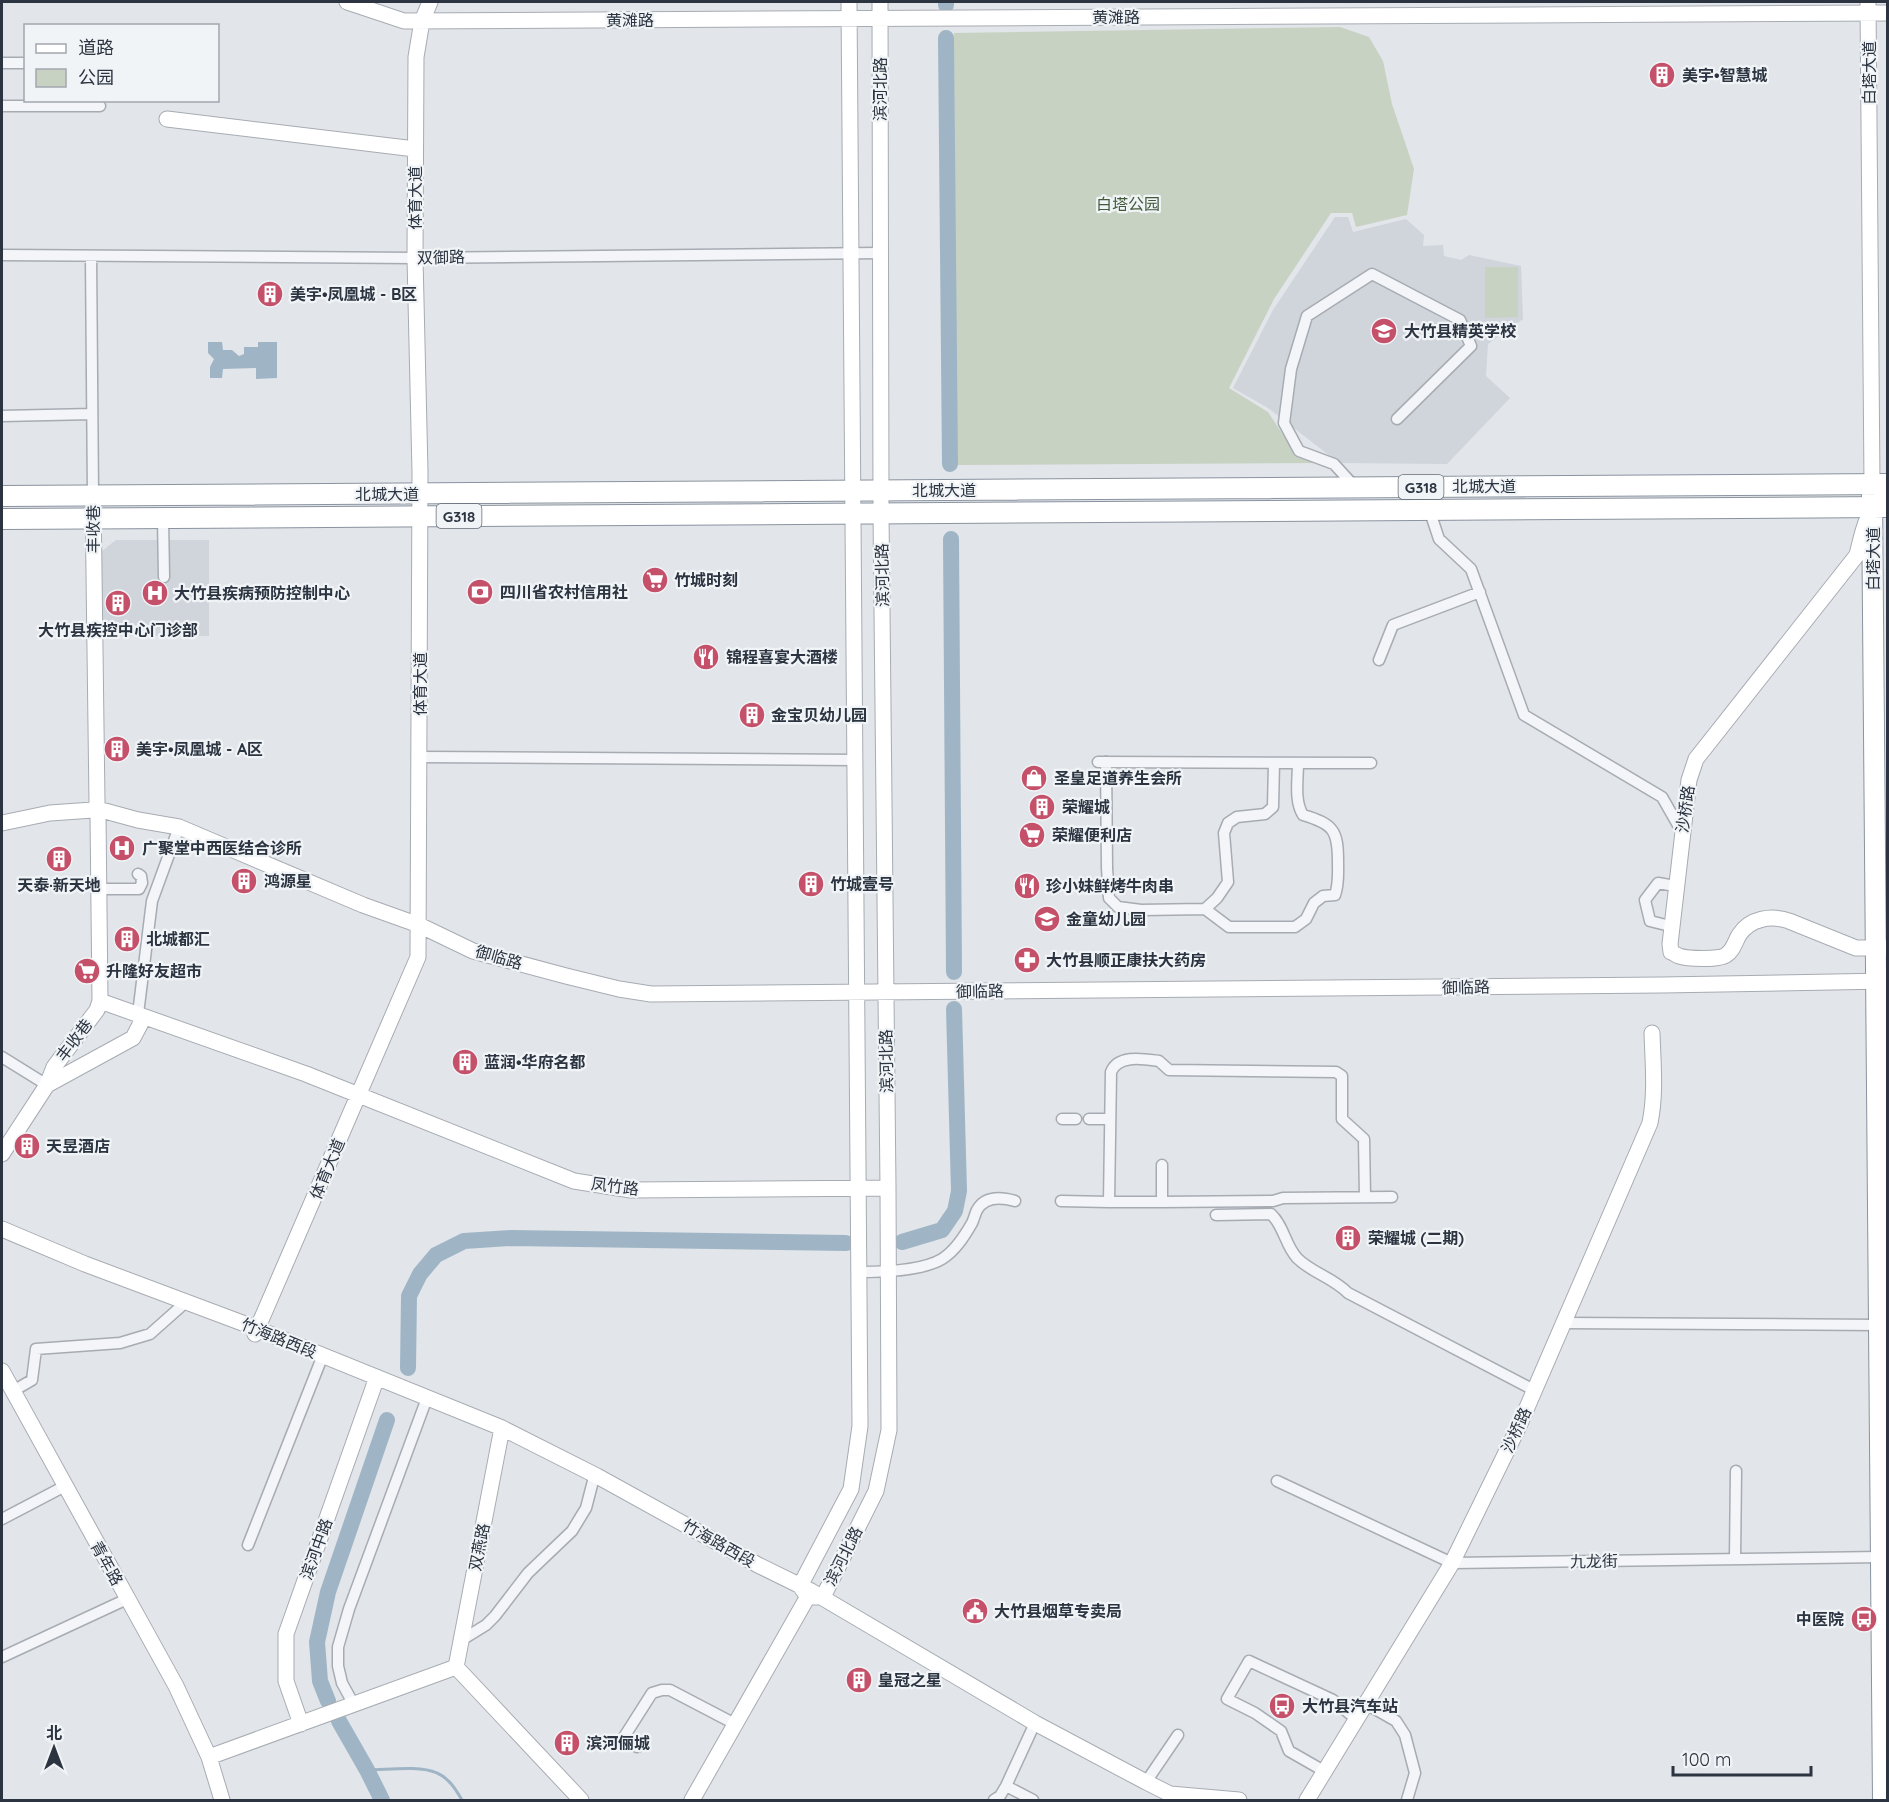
<svg xmlns="http://www.w3.org/2000/svg" width="1889" height="1802" viewBox="0 0 1889 1802" font-family="Quicksand,'Noto Sans SC',sans-serif">
<style>
.built{fill:#d0d4db}
.green{fill:#c8d2c3}
.water{fill:#9fb5c6}
.lines{fill:none;stroke-linecap:round;stroke-linejoin:round}
.stream{stroke:#9fb5c6;stroke-width:3}
.river{stroke:#9fb5c6;stroke-width:16}
.street-casing{stroke:#a7acb3;stroke-width:13}
.secondary-casing{stroke:#a7acb3;stroke-width:17}
.highway-casing{stroke:#8a939f;stroke-width:22}
.street{stroke:#f4f5f8;stroke-width:10}
.secondary{stroke:#fff;stroke-width:15}
.highway{stroke:#fff;stroke-width:20}
.labels{text-anchor:middle;dominant-baseline:central;stroke-width:4.5;stroke-linejoin:round;paint-order:stroke}
.shield{fill:#f1f4f7;stroke:#666e77;stroke-width:1.5}
.shield-label{font-size:15px;font-weight:bold;fill:#2b3440}
.street-label{font-size:16px;fill:#2b3440;stroke:#f1f4f7}
.poi-label{font-size:16px;font-weight:bold;fill:#2b3440;stroke:#f1f4f7;text-anchor:start}
.park-label{font-size:16px;fill:#425a39;stroke:#f1f4f7}
</style>
<rect width="100%" height="100%" fill="#e2e5e9"/>
<path class="built" d="M1335 217H1348L1353 232 1406 219 1424 235 1423 246 1443 245 1444 256 1461 260 1469 255 1521 266 1523 319 1488 344 1486 376 1510 398 1447 464 1339 463 1268 408 1233 388 1273 310Z
M116 540H209V636H101L102 551Z"/>
<path class="green" d="M1340 27 1369 37 1383 61 1392 104 1414 169 1407 215 1356 227 1352 213H1331L1274 299 1229 388 1268 412 1293 450 1323 463 955 465 954 33Z
M1485 267H1518V317L1485 318Z"/>
<path class="water" d="M208 342H222L223 350H232L239 356 244 354V347H258V342H277V378L256 379V368L223 369 222 378H210V367L214 359 208 353Z"/>
<g class="lines">
<path class="stream" d="M367 1770C387 1770 419 1765 437 1773 449 1778 456 1790 462 1800"/>
<path class="river" d="M946 2V5
M946 38 950 464
M951 539 954 972
M902 1242 942 1230 955 1211 959 1191 954 1009
M408 1368 409 1296 420 1274 436 1255 464 1241 511 1238 846 1243
M328 1701 320 1681 317 1642 328 1592 387 1420
M339 1721 367 1770 382 1800"/>
<defs>
<path id="street" d="M2 63H26
M2 106H100
M2 255 415 258 880 253
M91 256 93 496
M2 416 92 414
M1355 487 1334 464 1299 451 1284 423 1291 369 1307 316 1372 274 1460 320 1471 346 1397 419
M1429 509 1439 539 1471 569 1524 715 1662 797 1682 832
M163 518 164 577
M1379 660 1393 625 1480 592
M420 757 855 760
M1098 762 1371 763
M1106 762 1107 868 1109 898 1118 907 1141 910 1205 909 1229 927H1295L1306 919 1314 903 1323 896 1335 895C1339 884 1338 874 1338 862 1338 831 1334 824 1303 815 1294 801 1298 779 1298 763
M98 889H139L142 883 141 876 138 874
M1205 909 1217 898 1228 882 1224 833 1228 823 1237 817 1265 814 1273 807 1274 763
M1670 926 1650 921 1645 900 1658 883 1675 886
M138 1014 152 901 179 827
M2 1057 47 1085
M1062 1119H1076
M1089 1119H1109
M1162 1165V1202H1109L1111 1072C1118 1054 1144 1059 1159 1061L1169 1070 1336 1072 1342 1076V1119L1364 1139 1365 1197
M1061 1201 1109 1202
M1162 1202 1273 1201 1283 1198 1392 1197
M1216 1215 1271 1214C1284 1226 1285 1245 1297 1258 1312 1273 1332 1277 1348 1293L1534 1390
M859 1272C881 1272 922 1271 942 1259 955 1251 964 1237 972 1223 974 1219 975 1214 977 1210 985 1196 1001 1197 1015 1201
M1563 1323 1879 1325
M13 1391 32 1380 36 1349 120 1343 150 1334 186 1302
M1277 1481 1452 1563 1881 1557
M2 1519 65 1486
M248 1545 323 1355
M1735 1559 1736 1471
M460 1641 486 1625 495 1616 528 1573 572 1531 586 1508 593 1481 597 1476
M2 1657 127 1599
M1366 1704 1396 1721 1405 1735 1415 1773 1407 1800
M354 1705 342 1683 338 1666V1647L349 1609 427 1398
M637 1747 624 1739V1737L652 1693 662 1690H670L735 1724
M1324 1771 1289 1751 1281 1731 1255 1713 1227 1699 1249 1661 1333 1700 1356 1719
M1146 1782 1178 1735
M1006 1786 1033 1800
M994 1800 1000 1796 1006 1786 1035 1723"/>
<path id="secondary" d="M347 2 404 21 1888 13
M1868 2 1872 484
M167 119 415 149
M1888 490C1866 513 1864 525 1857 555L1696 759 1689 780 1670 944 1671 952C1674 953 1676 955 1679 956 1687 959 1720 960 1726 955 1733 951 1735 942 1739 935 1750 918 1771 915 1789 921L1856 948H1888
M93 496 97 803
M105 811 138 820 179 827 363 905 419 925 473 951 566 976 619 989 651 994 1662 985 1888 981
M2 823 50 813 93 810
M100 1001 306 1074 574 1181 631 1190 888 1188
M47 1085 133 1038 144 1017
M2 1154 47 1085 54 1067 97 1010 100 1001 98 815
M2 1229 85 1264 245 1324 502 1428 597 1476 758 1565 811 1591 1035 1723 1146 1782 1170 1794 1239 1800
M255 1334 418 957 420 472 415 258 416 57 422 21 430 2
M2 1371 176 1686 209 1757 222 1800
M808 1597H823L876 1491 889 1430 888 1188 881 513 880 2
M808 1597 800 1586 851 1489 860 1426 849 2
M456 1667 502 1428
M456 1667 581 1800
M301 1724 286 1681V1634L377 1377
M209 1757 456 1667
M692 1800 811 1591
M1307 1800 1452 1563 1519 1426 1650 1123C1656 1093 1653 1064 1652 1033"/>
<path id="highway" d="M1872 495 1883 1800
M2 496 1888 484
M2 519 1888 507"/>
</defs>
<use href="#street" class="street-casing"/>
<use href="#secondary" class="secondary-casing"/>
<use href="#highway" class="highway-casing"/>
<use href="#street" class="street"/>
<use href="#secondary" class="secondary"/>
<use href="#highway" class="highway"/>
</g>
<defs>
<symbol id="building-disc" viewBox="-11 -11 22 22"><circle r="9.5" fill="#c45069" stroke="#f1f4f7"/><path d="M-4-6H4V6H1V3H-1V6H-4ZM-2.5-4.3h1.7v1.8h-1.7ZM.8-4.3h1.7v1.8H.8ZM-2.5-1h1.7V.8h-1.7ZM.8-1h1.7V.8H.8Z" fill="#fff"/></symbol>
<symbol id="school-disc" viewBox="-11 -11 22 22"><circle r="9.5" fill="#c45069" stroke="#f1f4f7"/><path d="M0-5L7-2L0 1L-7-2ZM-4 1L0 2.5L4 1V4Q0 6-4 4Z" fill="#fff"/></symbol>
<symbol id="supermarket-disc" viewBox="-11 -11 22 22"><circle r="9.5" fill="#c45069" stroke="#f1f4f7"/><path d="M-6-5.5h2.5l.6 2H6L4.5 2H-2.5L-4.4-4H-6ZM-1.5 3.2a1.3 1.3 0 1 0 .1 0ZM3 3.2a1.3 1.3 0 1 0 .1 0Z" fill="#fff"/></symbol>
<symbol id="bank-disc" viewBox="-11 -11 22 22"><circle r="9.5" fill="#c45069" stroke="#f1f4f7"/><path d="M-6-4H6V4H-6ZM0-2.3a2.3 2.3 0 1 0 0 4.6a2.3 2.3 0 1 0 0-4.6Z" fill="#fff"/></symbol>
<symbol id="hospital-disc" viewBox="-11 -11 22 22"><circle r="9.5" fill="#c45069" stroke="#f1f4f7"/><path d="M-5-5h3v3.5h4V-5h3V5h-3V1.5h-4V5h-3Z" fill="#fff"/></symbol>
<symbol id="restaurant-disc" viewBox="-11 -11 22 22"><circle r="9.5" fill="#c45069" stroke="#f1f4f7"/><path d="M-5-6h1v4h1v-4h1v4h1v-4h1v5L-1.5 .5V6h-2V.5L-5-1ZM5-6V6H3V1.5H1.5Q1.5-4 5-6Z" fill="#fff"/></symbol>
<symbol id="shop-disc" viewBox="-11 -11 22 22"><circle r="9.5" fill="#c45069" stroke="#f1f4f7"/><path d="M-5-2.5h2.3a2.7 3.5 0 0 1 5.4 0H5L5.5 6h-11ZM-1.5-2.5h3a1.5 2.3 0 0 0-3 0Z" fill="#fff"/></symbol>
<symbol id="pharmacy-disc" viewBox="-11 -11 22 22"><circle r="9.5" fill="#c45069" stroke="#f1f4f7"/><path d="M-2-6h4v4h4v4h-4v4h-4v-4h-4v-4h4Z" fill="#fff"/></symbol>
<symbol id="civic-disc" viewBox="-11 -11 22 22"><circle r="9.5" fill="#c45069" stroke="#f1f4f7"/><path d="M-.6-6.5H3V-4.5H.6V-3L4-1V1h2V6H-6V1h2V-1L-.6-3ZM-1.2 2.5V6h2.4V2.5Z" fill="#fff"/></symbol>
<symbol id="bus-disc" viewBox="-11 -11 22 22"><circle r="9.5" fill="#c45069" stroke="#f1f4f7"/><path d="M-5-6H5V4H4V6H2V4H-2V6H-4V4H-5ZM-3.5-4V0h7V-4ZM-3.5 1.2v1.5H-2V1.2ZM2 1.2v1.5H3.5V1.2Z" fill="#fff"/></symbol>
</defs>
<g fill-rule="evenodd">
<use href="#building-disc" x="1647" y="60" width="30" height="30"/>
<use href="#building-disc" x="255" y="279" width="30" height="30"/>
<use href="#school-disc" x="1369" y="316" width="30" height="30"/>
<use href="#supermarket-disc" x="640" y="565" width="30" height="30"/>
<use href="#bank-disc" x="465" y="577" width="30" height="30"/>
<use href="#hospital-disc" x="140" y="578" width="30" height="30"/>
<use href="#building-disc" x="103" y="588" width="30" height="30"/>
<use href="#restaurant-disc" x="691" y="642" width="30" height="30"/>
<use href="#building-disc" x="737" y="700" width="30" height="30"/>
<use href="#building-disc" x="102" y="734" width="30" height="30"/>
<use href="#shop-disc" x="1019" y="763" width="30" height="30"/>
<use href="#building-disc" x="1027" y="792" width="30" height="30"/>
<use href="#supermarket-disc" x="1017" y="820" width="30" height="30"/>
<use href="#hospital-disc" x="107" y="833" width="30" height="30"/>
<use href="#building-disc" x="44" y="844" width="30" height="30"/>
<use href="#building-disc" x="229" y="866" width="30" height="30"/>
<use href="#building-disc" x="796" y="869" width="30" height="30"/>
<use href="#restaurant-disc" x="1012" y="871" width="30" height="30"/>
<use href="#school-disc" x="1032" y="904" width="30" height="30"/>
<use href="#building-disc" x="112" y="924" width="30" height="30"/>
<use href="#pharmacy-disc" x="1012" y="945" width="30" height="30"/>
<use href="#supermarket-disc" x="72" y="956" width="30" height="30"/>
<use href="#building-disc" x="450" y="1047" width="30" height="30"/>
<use href="#building-disc" x="12" y="1131" width="30" height="30"/>
<use href="#building-disc" x="1333" y="1223" width="30" height="30"/>
<use href="#civic-disc" x="960" y="1596" width="30" height="30"/>
<use href="#bus-disc" x="1849" y="1604" width="30" height="30"/>
<use href="#building-disc" x="844" y="1665" width="30" height="30"/>
<use href="#bus-disc" x="1267" y="1691" width="30" height="30"/>
<use href="#building-disc" x="552" y="1728" width="30" height="30"/>
</g>
<g class="labels">
<g class="shield">
<rect x="1398.5" y="475" width="45" height="24" rx="4.5"/>
<rect x="436.5" y="504" width="45" height="24" rx="4.5"/>
</g>
<g class="shield-label">
<text x="1421" y="487">G318</text>
<text x="459" y="516">G318</text>
</g>
<g class="street-label">
<text x="1116" y="17">黄滩路</text>
<text x="630" y="20">黄滩路</text>
<text transform="translate(1869 73) rotate(-90)">白塔大道</text>
<text transform="translate(880 89) rotate(-90)">滨河北路</text>
<text transform="translate(415 198) rotate(-90)">体育大道</text>
<text transform="translate(441 257) rotate(-1)">双御路</text>
<text x="1484" y="486">北城大道</text>
<text x="944" y="490">北城大道</text>
<text x="387" y="494">北城大道</text>
<text transform="translate(93 529) rotate(-90)">丰收巷</text>
<text transform="translate(1873 559) rotate(-90)">白塔大道</text>
<text transform="translate(882 575) rotate(-91)">滨河北路</text>
<text transform="translate(420 684) rotate(-90)">体育大道</text>
<text transform="translate(1685 809) rotate(-82)">沙桥路</text>
<text transform="translate(499 957) rotate(16)">御临路</text>
<text transform="translate(1466 987) rotate(-1)">御临路</text>
<text transform="translate(980 991) rotate(-1)">御临路</text>
<text transform="translate(74 1040) rotate(-53)">丰收巷</text>
<text transform="translate(886 1061) rotate(-91)">滨河北路</text>
<text transform="translate(327 1169) rotate(-67)">体育大道</text>
<text transform="translate(615 1186) rotate(7)">凤竹路</text>
<text transform="translate(279 1338) rotate(22)">竹海路西段</text>
<text transform="translate(1516 1430) rotate(-65)">沙桥路</text>
<text transform="translate(719 1543) rotate(29)">竹海路西段</text>
<text transform="translate(479 1547) rotate(-79)">双燕路</text>
<text transform="translate(316 1549) rotate(-70)">滨河中路</text>
<text transform="translate(843 1556) rotate(-63)">滨河北路</text>
<text transform="translate(1594 1561) rotate(-1)">九龙街</text>
<text transform="translate(107 1563) rotate(61)">青年路</text>
</g>
<g class="poi-label">
<text x="1682" y="75">美宇•智慧城</text>
<text x="290" y="294">美宇•凤凰城 - B区</text>
<text x="1404" y="331">大竹县精英学校</text>
<text x="674" y="580">竹城时刻</text>
<text x="500" y="592">四川省农村信用社</text>
<text x="174" y="593">大竹县疾病预防控制中心</text>
<text x="118" y="630" text-anchor="middle">大竹县疾控中心门诊部</text>
<text x="726" y="657">锦程喜宴大酒楼</text>
<text x="771" y="715">金宝贝幼儿园</text>
<text x="136" y="749">美宇•凤凰城 - A区</text>
<text x="1054" y="778">圣皇足道养生会所</text>
<text x="1062" y="807">荣耀城</text>
<text x="1052" y="835">荣耀便利店</text>
<text x="142" y="848">广聚堂中西医结合诊所</text>
<text x="264" y="881">鸿源星</text>
<text x="830" y="884">竹城壹号</text>
<text x="59" y="885" text-anchor="middle">天泰·新天地</text>
<text x="1046" y="886">珍小妹鲜烤牛肉串</text>
<text x="1066" y="919">金童幼儿园</text>
<text x="146" y="939">北城都汇</text>
<text x="1046" y="960">大竹县顺正康扶大药房</text>
<text x="106" y="971">升隆好友超市</text>
<text x="484" y="1062">蓝润•华府名都</text>
<text x="46" y="1146">天昱酒店</text>
<text x="1368" y="1238">荣耀城 (二期)</text>
<text x="994" y="1611">大竹县烟草专卖局</text>
<text x="1844" y="1619" text-anchor="end">中医院</text>
<text x="878" y="1680">皇冠之星</text>
<text x="1302" y="1706">大竹县汽车站</text>
<text x="586" y="1743">滨河俪城</text>
</g>
<g class="park-label">
<text x="1128" y="204">白塔公园</text>
</g>
</g>
<rect width="1889" height="1802" fill="none" stroke="#2b3440" stroke-width="6"/>
<rect x="24" y="24" width="195" height="78" fill="#f1f4f7" stroke="#a2a7ae" stroke-width="1.5"/>
<rect x="36" y="44" width="30" height="9" fill="#ffffff" stroke="#a2a7ae" stroke-width="1.5"/>
<text x="78" y="54" font-size="18" fill="#2b3440">道路</text>
<rect x="36" y="69" width="30" height="18" fill="#c8d2c3" stroke="#a2a7ae" stroke-width="1.5"/>
<text x="78" y="84" font-size="18" fill="#2b3440">公园</text>
<g transform="translate(54 1748)" stroke="#f1f4f7" stroke-width="4.5" paint-order="stroke">
<path d="M0-4.5L10 22L0 15L-10 22Z" fill="#2b3440"/>
<text y="-9" font-size="16" font-weight="bold" text-anchor="middle" fill="#2b3440">北</text>
</g>
<path d="M1673 1766v9h138v-9" fill="none" stroke="#2b3440" stroke-width="3"/>
<text x="1682" y="1766" font-size="18" fill="#2b3440" stroke="#f1f4f7" stroke-width="4.5" paint-order="stroke">100 m</text>
</svg>
